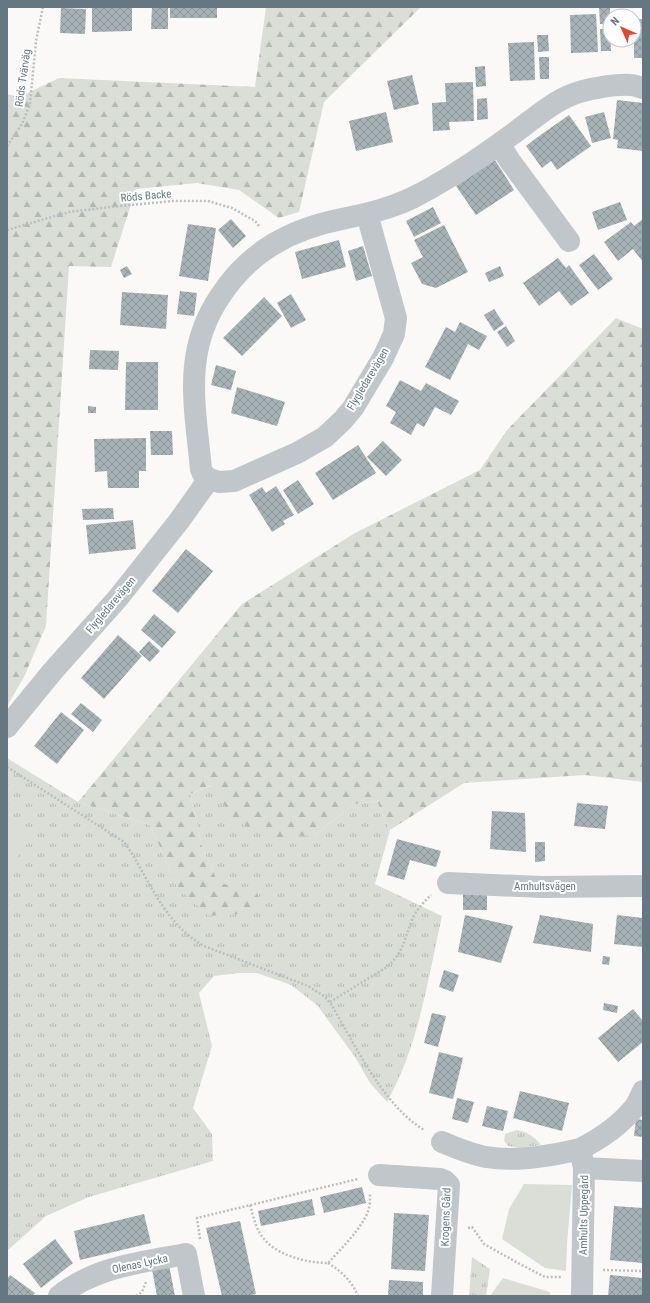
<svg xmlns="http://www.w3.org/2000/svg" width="650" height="1303" viewBox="0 0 650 1303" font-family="'Roboto Condensed',sans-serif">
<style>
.grass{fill:url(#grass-tufts)}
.forest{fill:url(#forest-firs)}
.green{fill:#daded6}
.building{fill:url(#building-cross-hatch)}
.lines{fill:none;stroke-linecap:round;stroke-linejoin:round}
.path{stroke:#bbbfc1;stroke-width:2.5;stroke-dasharray:2 2;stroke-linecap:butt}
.minor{stroke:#c0c6c9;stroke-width:22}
.labels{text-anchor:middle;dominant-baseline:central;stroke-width:4;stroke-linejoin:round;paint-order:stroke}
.street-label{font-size:11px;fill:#657882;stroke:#fff}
</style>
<defs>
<pattern id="grass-tufts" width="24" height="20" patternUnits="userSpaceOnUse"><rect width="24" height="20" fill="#daded6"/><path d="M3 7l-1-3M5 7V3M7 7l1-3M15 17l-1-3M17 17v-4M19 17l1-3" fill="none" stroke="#b4b9b3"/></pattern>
<pattern id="forest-firs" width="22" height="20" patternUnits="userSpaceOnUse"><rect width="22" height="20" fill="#daded6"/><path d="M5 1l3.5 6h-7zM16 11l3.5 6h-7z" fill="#b4b9b3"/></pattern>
<pattern id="building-cross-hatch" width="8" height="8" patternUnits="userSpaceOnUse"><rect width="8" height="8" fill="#a7b2b6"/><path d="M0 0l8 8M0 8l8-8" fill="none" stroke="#8c9699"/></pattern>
</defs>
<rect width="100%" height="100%" fill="#faf9f7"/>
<path class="grass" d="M7 758 78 802 150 825 178 888 218 882 202 847 190 794 213 785 233 820 314 835 355 804 377 801 390 830 375 884 442 916C428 979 419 1045 387 1102L370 1083 355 1057 317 1005 291 985 257 973H239L214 976 199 993 212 1046 193 1108 212 1134 213 1161 89 1197 46 1216 7 1251Z
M517 1130C526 1131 536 1138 541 1145L520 1148 508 1146 504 1141 505 1134Z
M472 1257 490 1269 486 1296H469Z"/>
<path class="forest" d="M266 7H421L324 102 299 212 279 218 239 190 197 183 136 189 111 267 69 266 46 626 24 677 7 706V94L19 97 59 78 255 87Z
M616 318 643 329V782L585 775 464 783 390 830 377 801 355 804 314 835 277 839 233 820 212 785 190 794 202 847 218 882 258 895 253 913 209 916 178 888 150 825 78 802 242 604 355 533 480 470 507 430Z"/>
<path class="green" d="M7 815 34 832 7 873Z
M524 1184 572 1185 567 1244 566 1271 545 1268 502 1239 509 1209Z
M503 1278 550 1292V1296H490Z"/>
<path class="building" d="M92 7H132V31L92 32Z
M152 7H168V29H151Z
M170 7H217V18H170Z
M599 7H610V24H600Z
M61 8 86 9 85 34 60 33Z
M596 14 598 52 571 53 570 15Z
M634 19H643V58H634Z
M600 29H610L611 51H601Z
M537 35H548L549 51 538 52Z
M534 42 535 80 510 81 508 43Z
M539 57H549V79H540Z
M485 66 486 86 476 87 475 67Z
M412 75 419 104 394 110 387 81Z
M473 82 474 121 449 122 450 130 433 131 432 103 446 102 445 83Z
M487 98 488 119 477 120V99Z
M617 100 643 103V151L617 148 618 140 613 139Z
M386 112 393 142 356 151 349 121Z
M604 112 611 138 592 143 585 117Z
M569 115 591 146 557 170 551 161 542 168 526 146 535 139 546 153 535 139Z
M495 160 514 190 476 215 456 186Z
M620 202 627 220 598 230 592 212Z
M433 207 441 223 414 237 406 221Z
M231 219 246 236 233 248 218 230Z
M643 219V262L633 249 618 261 604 242 631 222 634 226Z
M188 224 216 228 208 281 179 276Z
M444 225 468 272 436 288 422 284 411 263 423 257 414 240Z
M339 240 346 267 302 279 295 252Z
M363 246 372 276 356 281 348 251Z
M594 254 613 279 598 290 579 265Z
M558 258 566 268 569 265 589 293 571 306 559 291 539 306 523 283Z
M127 266 132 274 124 278 120 270Z
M500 266 504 276 489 282 485 273Z
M180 291 197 293 194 316 177 314Z
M122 292 168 295 166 329 120 325Z
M291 294 306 320 291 328 277 303Z
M264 297 282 316 242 356 223 338Z
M494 309 504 324 494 331 484 315Z
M460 322 487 336 479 350 468 344 450 380 425 367 446 327 455 332Z
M506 326 515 341 507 347 497 332Z
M90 350 119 351 118 370 89 369Z
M126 362H158V410H125Z
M216 365 236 371 231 390 211 385Z
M400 380 421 391 426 383 459 401 451 415 435 407 424 427 417 423 411 435 390 423 396 412 386 406Z
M237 387 285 402 277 426 231 413Z
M88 406 96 407V413H88Z
M150 431H172L173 455H151Z
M146 438V471H139V488H108L107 471 95 472 94 439Z
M383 441 402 460 386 476 367 457Z
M358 445 376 473 333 500 315 473Z
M298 480 314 504 298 514 283 490Z
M276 486 294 515 283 521 285 524 272 532 249 495 262 487 266 493Z
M113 508 114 519 83 520 82 509Z
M133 520 136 549 89 554 86 525Z
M186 549 213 571 178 613 152 591Z
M154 614 176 632 162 648 141 630Z
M118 635 142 656 104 699 81 678Z
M149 641 160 651 150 662 139 652Z
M81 703 102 720 93 732 71 714Z
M61 712 84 730 57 764 34 746Z
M577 803 608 806 605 829 574 826Z
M492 811 525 813 526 852 490 849Z
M397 839 441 851 436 867 410 860 404 880 387 875Z
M535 842H545V861L535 862Z
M463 892H487V910H463Z
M465 915 513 926 501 963 458 952Z
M540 915 593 924 591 952 533 943Z
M617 915 643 918V947L614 944Z
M603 956 610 957 609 965 602 964Z
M444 970 459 975 453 992 439 987Z
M604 1003 618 1006 617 1013 603 1010Z
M633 1009 643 1021V1042L618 1062 598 1038Z
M432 1013 446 1016 438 1047 424 1043Z
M439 1052 463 1058 453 1099 429 1093Z
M520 1091 569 1103 562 1131 513 1118Z
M457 1098 474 1102 468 1123 452 1119Z
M487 1106 508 1111 503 1131 482 1126Z
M636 1119 643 1120V1137L634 1136Z
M362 1187 366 1203 324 1213 320 1197Z
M312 1199 315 1215 261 1226 258 1211Z
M614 1206 643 1208V1263L610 1260Z
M394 1213 429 1215 425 1271 391 1269Z
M144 1214 151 1243 80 1260 74 1231Z
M240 1221 256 1294 247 1296H222L206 1228Z
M55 1239 73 1263 41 1288 23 1264Z
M169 1265 175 1296H157L152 1269Z
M10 1275 35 1293 32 1296H7V1279Z
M610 1275 643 1278 642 1296H608Z
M389 1280 423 1282V1296H388Z"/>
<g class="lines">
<path class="path" d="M7 146 22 124 30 104 36 41 43 7
M7 230 69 212 110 207 173 201H208L232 208 255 221 260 227
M7 767 124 842 131 852C152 887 167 925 204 946L308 986 324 996 331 1004C355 1045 383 1105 424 1130
M330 1002 387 967C404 952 404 939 412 920 416 910 424 902 431 895
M250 1205C253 1215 255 1226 261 1235 274 1255 306 1263 328 1263 340 1250 358 1232 366 1216 370 1209 370 1201 370 1194
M468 1228 472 1227 484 1244 518 1263 545 1277H562
M200 1239 197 1218 358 1179
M328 1263C341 1271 352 1281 358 1296
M603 1270 643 1271
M136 1296 142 1292 146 1282"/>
<path class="minor" d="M499 144 510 161 569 241
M367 214 396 318 394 334 383 358 353 408 343 420 325 437 297 453 234 481 219 482 209 479 203 474 201 469C195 406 182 351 221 295 250 251 291 229 342 219 366 214 389 209 412 198 446 181 480 158 510 136 530 122 549 104 571 95 585 89 615 84 630 85 634 85 639 87 643 88
M7 727 52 672 118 598 179 521 209 479
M448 883 542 887 643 886
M442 1142C456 1148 470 1154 486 1157 515 1162 551 1156 580 1149L584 1168
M580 1149C600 1139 620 1125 634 1108 638 1103 640 1097 643 1091
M379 1175 440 1179 445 1181 449 1185 442 1296
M59 1296C95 1267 142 1262 186 1254L194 1296
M582 1296 584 1168 643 1171"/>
</g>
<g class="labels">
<g class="street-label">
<text transform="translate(23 78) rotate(-82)">Röds Tvärväg</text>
<text transform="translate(146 196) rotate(-5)">Röds Backe</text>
<text transform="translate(368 379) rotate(-59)">Flygledarevägen</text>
<text transform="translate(111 605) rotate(-50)">Flygledarevägen</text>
<text x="545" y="886">Amhultsvägen</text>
<text transform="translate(584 1215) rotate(-89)">Amhults Uppegård</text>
<text transform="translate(446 1217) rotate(-88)">Krogens Gård</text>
<text transform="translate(140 1264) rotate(-12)">Olenas Lycka</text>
</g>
</g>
<rect width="650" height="1303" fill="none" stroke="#657882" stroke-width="16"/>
<g transform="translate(622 28) rotate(315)"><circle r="19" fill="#ffffff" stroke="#c1c9cd"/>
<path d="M0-3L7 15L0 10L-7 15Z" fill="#e2492f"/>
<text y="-6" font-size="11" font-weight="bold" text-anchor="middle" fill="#657882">N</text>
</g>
</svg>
